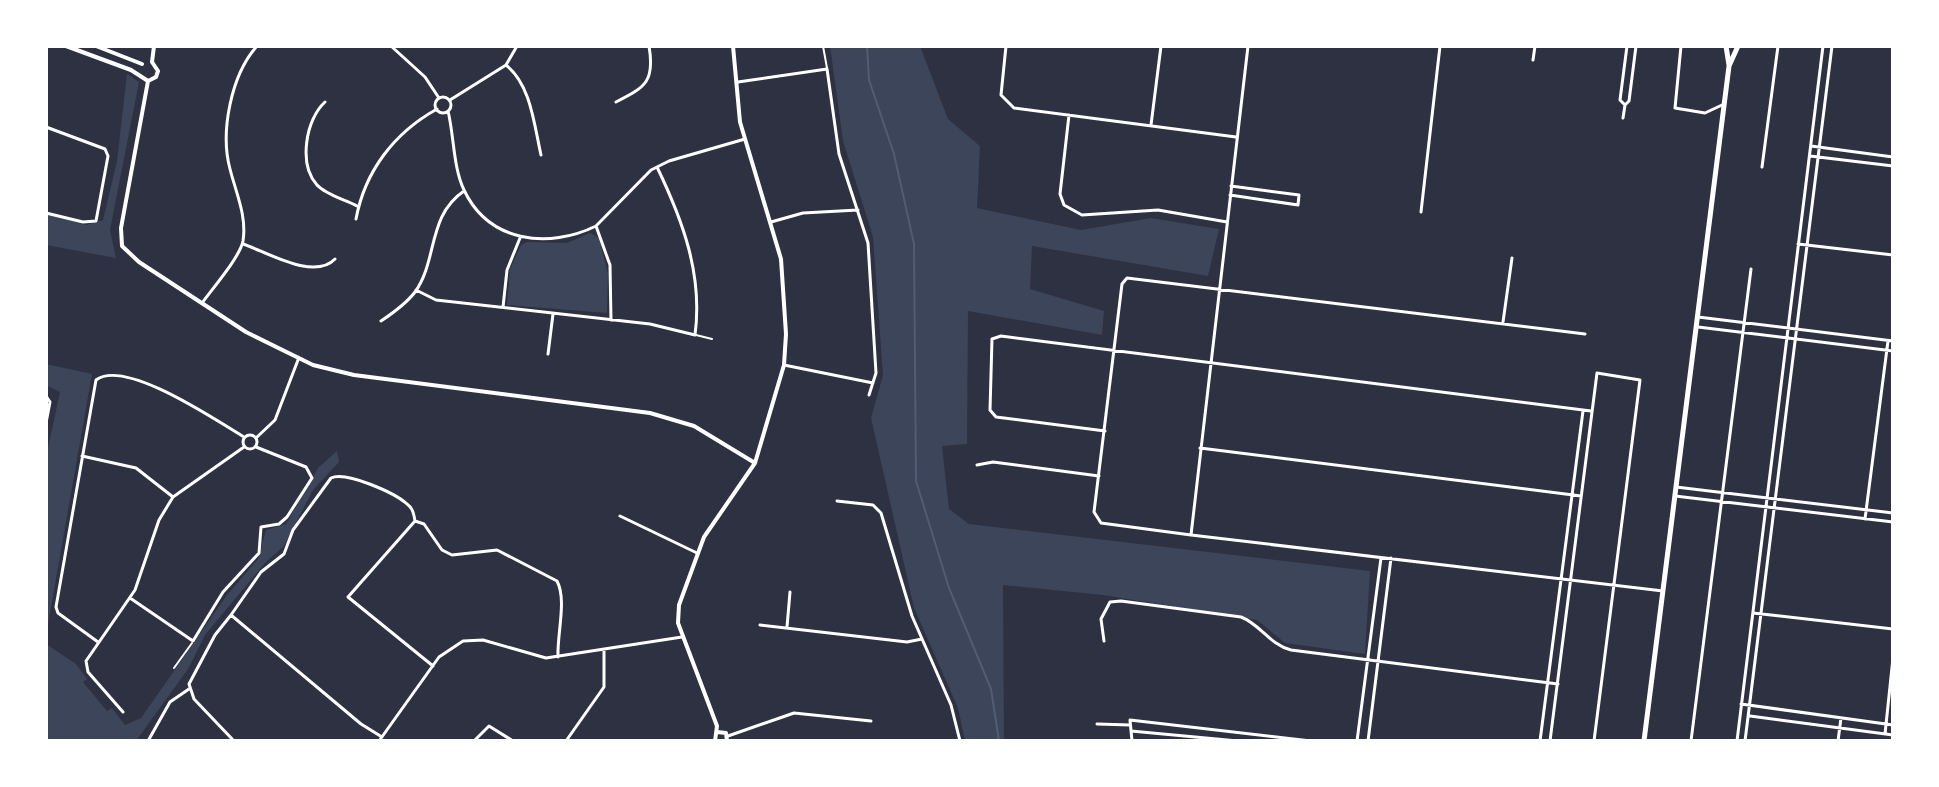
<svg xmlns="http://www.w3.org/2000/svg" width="1939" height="787" viewBox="0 0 1939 787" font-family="Overpass,sans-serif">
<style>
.green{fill:#3c4559}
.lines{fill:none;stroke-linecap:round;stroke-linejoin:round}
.stream{stroke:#4f5d75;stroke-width:2}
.service{stroke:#fff;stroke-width:2}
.minor{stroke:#fff;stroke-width:3}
.tertiary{stroke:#fff;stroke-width:4}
.secondary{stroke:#fff;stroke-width:5}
</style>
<rect width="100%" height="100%" fill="#2d3142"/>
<path class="green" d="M830 46H920L948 119 980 146 977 208 1081 230 1151 218 1219 229 1208 276 1032 246 1030 289 1104 311 1102 335 968 311 967 444 942 446 949 509 969 524 1370 571 1365 654 1285 643 1257 620 1103 595 1003 585 1004 741H965L958 708 914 608 871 418 883 375 873 237 843 141Z
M127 74 139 82 110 230 116 258 46 245V213L86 225 103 220 117 161Z
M590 233 599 238 608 274 607 313 507 305 510 269 521 245 527 242 567 243Z
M46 364 92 374 46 636V457L60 392 46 385Z
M337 451 339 462 313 490 284 546 265 563 205 635 188 669 136 741H46V644L76 664 87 679 83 682 107 711 112 708 125 725 141 718 227 595 258 559 266 530 286 524 318 468Z"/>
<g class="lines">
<path class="stream" d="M867 46 869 80 894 154 914 244 916 481 949 588 991 689 999 741"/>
<path class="service" d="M823 46 827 68
M696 335 712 339
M174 668 192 643"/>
<path class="minor" d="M391 46 425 77 439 98
M1006 46 1001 95 1014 108 1236 137
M1248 46 1191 535 1663 591
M1627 46 1620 100 1625 105 1629 101 1636 46
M1681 46 1675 108 1705 113 1722 105
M1533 60 1535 46
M506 65C531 85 534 124 541 155
M738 82 827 69 839 154 868 243 876 373 869 395
M435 105a8 8 0 1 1 16 0a8 8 0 1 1-16 0Z
M450 100 506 65 517 46
M325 102C306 119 298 164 317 185 326 195 346 200 357 206
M616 102C646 87 655 81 649 46
M448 111C454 135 453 167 464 190 489 243 549 249 596 226L651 170 669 161 745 139
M1069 115 1060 194 1064 205 1082 215 1158 210 1227 222
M1623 118 1625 105
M1151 125 1161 46
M46 127 105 149 108 156 96 221 83 222 46 213
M1811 146 1893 157
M1810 156 1893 166
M1762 167 1778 46
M1230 195 1298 205 1299 195 1231 186
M1421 212 1440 46
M356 219C365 171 394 133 437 109
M771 222 803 213 858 210
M596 226 610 265 611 320
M243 244C267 252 314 281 335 259
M1798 244 1893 255
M416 290 436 300 650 324 695 335C703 275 683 221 657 167
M202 303C212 289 240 257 243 241 247 216 236 193 230 169 220 132 231 75 257 46
M503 307 507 270 520 238
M1698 317 1893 341
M381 321C393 313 406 304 415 292 438 260 427 216 464 191
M1503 322 1512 258
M1698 327 1893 351
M548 354 553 314
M784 365 873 383
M46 396 50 402 46 423
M1105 431 996 417 990 410 992 339 1001 336 1591 411
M243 442a7 7 0 1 1 14 0a7 7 0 1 1-14 0Z
M256 438 275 420 298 360
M1200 448 1581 496
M82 456 136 468 173 497
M977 465 993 462 1099 476
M1676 487 1893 513
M1675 496 1893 522
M837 501 873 505 881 513 912 616 951 705 960 741
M620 516 697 553
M1865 519 1888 341
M1191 535 1101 523 1094 512 1122 284 1127 278 1585 334
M130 598 193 641 223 592 259 553 261 527 279 524 287 517 312 478 306 467 256 447
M1753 613 1893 629
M231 615 261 572 284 554 293 530 331 478C346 471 395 493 407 504 413 508 414 515 415 521
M760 625 907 642 922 639
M787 627 790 592
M1104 641 1101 619 1110 602 1121 601 1241 617C1260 624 1270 645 1291 650L1558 684
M98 642 58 613 56 607 96 380C125 358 217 421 244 437
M433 666 348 597 415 521 424 524 442 550 452 555 497 550 557 581C567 600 557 633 558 657
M1741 704 1893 725
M123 712 88 672 86 661 135 590 159 520 173 497 244 447
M1750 716 1893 735
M1097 724 1130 725
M1131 731 1238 741
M1885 734 1893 658
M728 736 794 713 871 721
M148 741 170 702 189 689
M234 741 194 699 189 684 215 635 231 615 361 724 382 737
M379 741 439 657 463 641 483 640 546 658 682 637
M474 741 489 726 513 741
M566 741 604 687V651
M1132 741 1130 720 1311 741
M1357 741 1381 558
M1368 741 1391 558
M1540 741 1583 411
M1550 741 1597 373 1640 380 1594 741
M1691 741 1751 269
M1737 741 1823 46
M1745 741 1832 46
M1838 741 1841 718"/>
<path class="tertiary" d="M66 46 131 70 148 81
M96 46 142 64
M152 62 154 46
M148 81 121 228 122 246 139 262 246 332 313 365 354 375 650 413 694 426 755 463
M148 81 156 77 158 71 152 62
M717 732 726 733 727 741
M715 741 717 726 678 623 679 605 704 537 755 463 784 365 786 334 781 259 740 122 733 46"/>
<path class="secondary" d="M1726 46 1729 65
M1644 741 1729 66 1738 46"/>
</g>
<rect width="1939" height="787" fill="none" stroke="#ffffff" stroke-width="96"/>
</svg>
